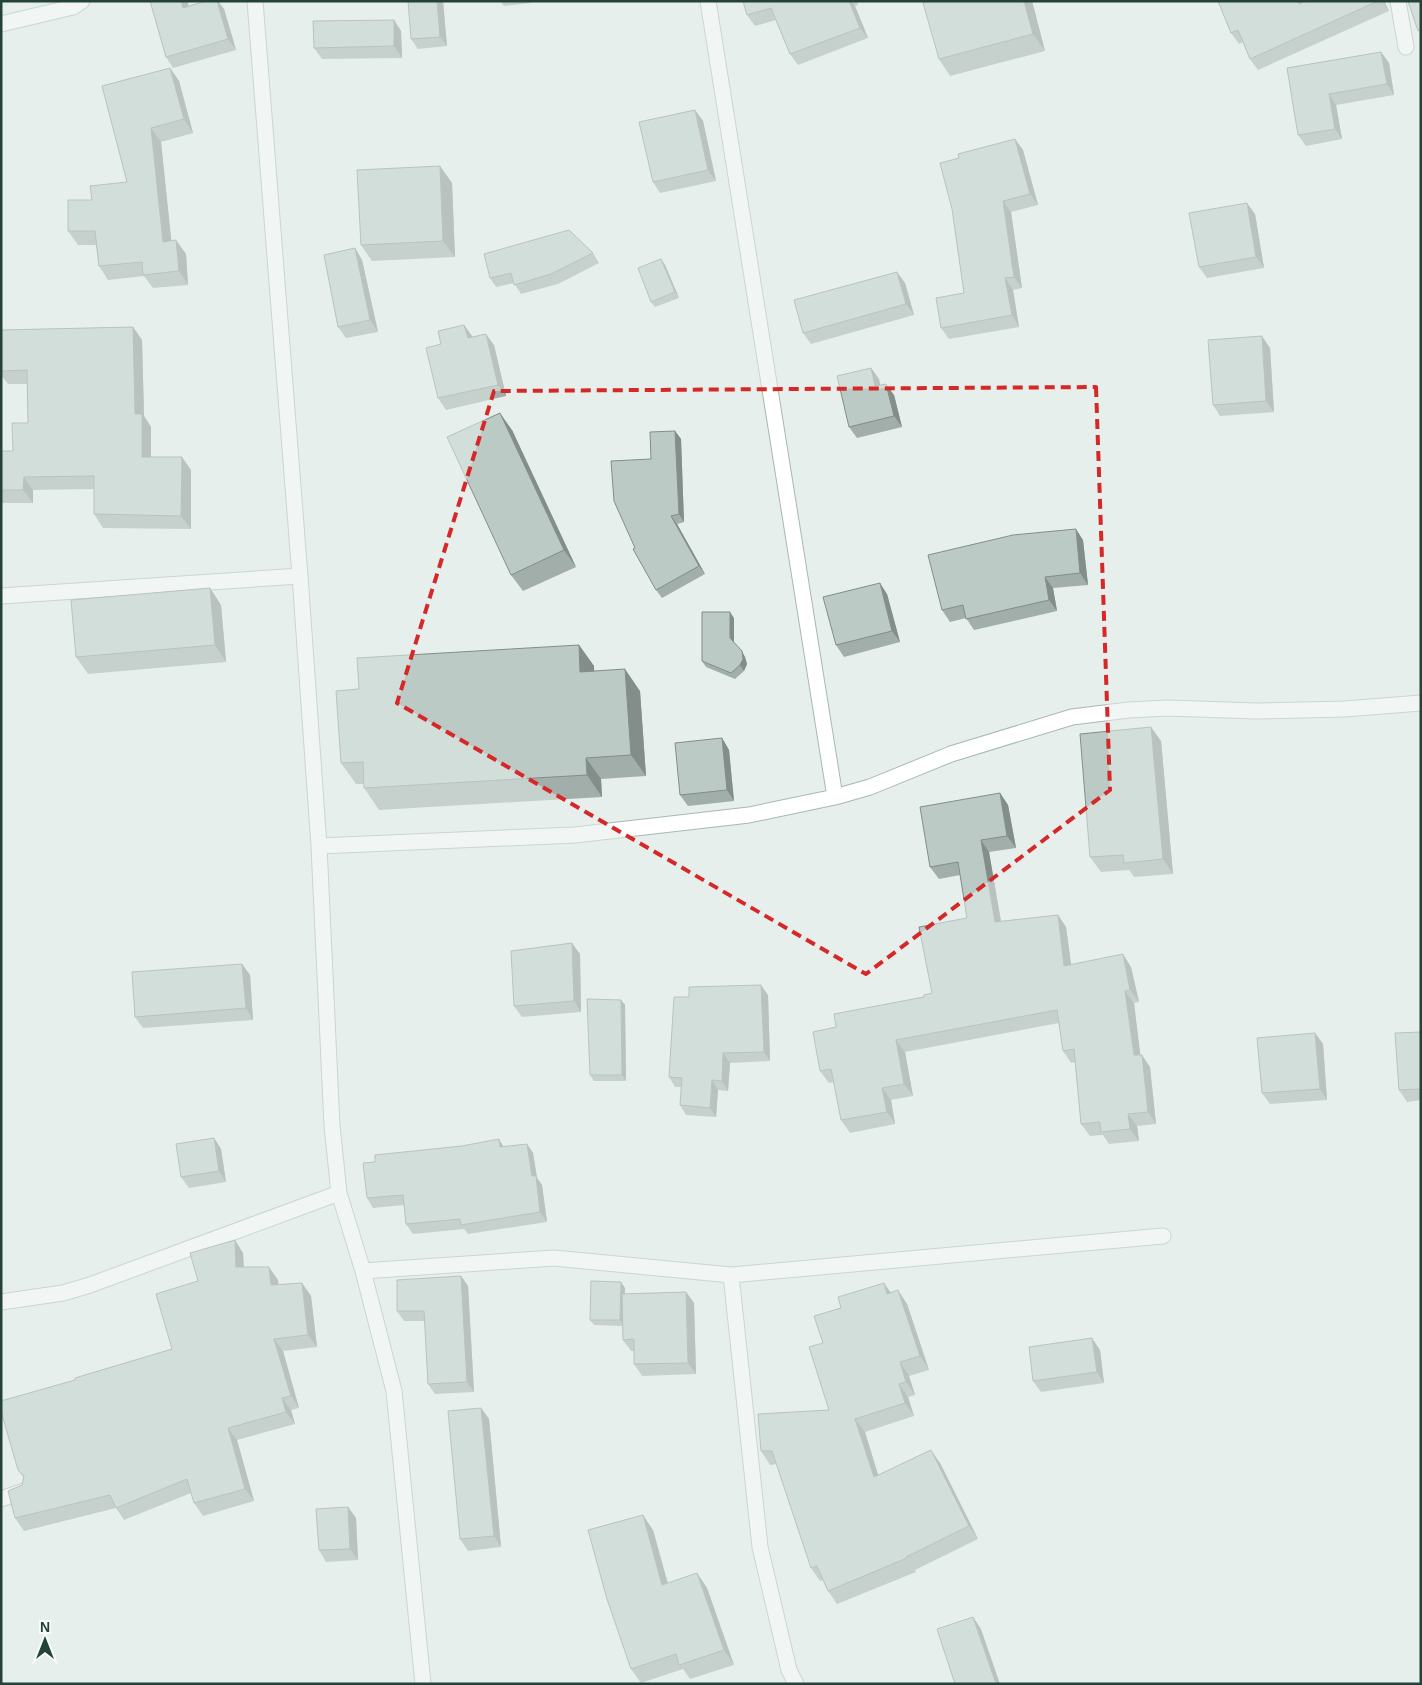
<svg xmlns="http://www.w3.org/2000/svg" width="1422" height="1685" viewBox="0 0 1422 1685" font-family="Arial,sans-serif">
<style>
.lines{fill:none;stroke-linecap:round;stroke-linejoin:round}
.minor-casing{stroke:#a8b8b2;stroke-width:17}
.minor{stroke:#fff;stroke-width:15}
.wall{fill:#a1aea9}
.shaded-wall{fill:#838d89}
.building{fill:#bbcac4;stroke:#838d89}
.marked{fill:none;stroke:#d62828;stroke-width:4;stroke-dasharray:10 6;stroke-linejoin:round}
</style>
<rect width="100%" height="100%" fill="#e6efeb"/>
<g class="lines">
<defs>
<path id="minor" d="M255 1 300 576 319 846 332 1126 339 1193 363 1271 394 1391 423 1684
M708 1 835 797
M1398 1 1406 47
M1 24 73 7 82 1
M1 596 300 576
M319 846 575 835 749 815 835 797 870 787 951 754 1072 717 1129 710 1167 708 1256 711 1345 709 1421 703
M363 1271 554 1258 731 1275 1163 1236
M731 1275 760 1547 789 1670 796 1684
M1 1302 63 1293 90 1285 339 1193
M1 1499 24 1491"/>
</defs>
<use href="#minor" class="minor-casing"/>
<use href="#minor" class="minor"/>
</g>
<path class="wall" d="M150 1H188V6L206 1H218L224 9 236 50 173 68 166 57Z
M443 1 447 46 418 49 411 39Z
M500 1H530L531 3 504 6Z
M743 1H857L858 5 855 6 868 38 798 65 790 54 776 20 755 26 747 15Z
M930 1H1032L1045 51 950 76 939 59Z
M1218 1H1301L1302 3 1306 1H1384L1389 11 1258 70 1250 59 1243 42 1239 44 1231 33Z
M394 20 401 31 402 58 322 59 314 48Z
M1381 52 1389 63 1394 95 1336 105 1342 139 1306 146 1298 135 1287 68Z
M170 68 179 81 193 133 161 142 171 241 186 254 188 285 153 288 144 276 108 280 99 266 96 245H78L68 231 92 200 127 182Z
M695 110 703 121 716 181 660 193 653 182Z
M1015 139 1023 150 1038 205 1011 212 1022 288 1013 290 1019 327 949 339 941 328 964 293 959 158Z
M440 166 452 183 455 257 372 261 361 245Z
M1255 214 1264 268 1207 278 1199 267Z
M355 248 362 260 378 332 346 338 338 327Z
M593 253 599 263 558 284 521 294 514 283 496 287 490 278Z
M661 259 665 265 679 298 655 307 651 302Z
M905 283 914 315 811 344 803 333Z
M464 325 472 337 494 345 506 396 446 410 438 398 441 344Z
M133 327 142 340 144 416 151 427V457L191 470V529L103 528 94 514V489L33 490V503H1V451H13L28 423 27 384H8L1 375V330Z
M1270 348 1274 412 1220 416 1213 405Z
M871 368 879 379 880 385 894 395 902 427 857 438 849 427Z
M512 430 576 567 523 591 511 575Z
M675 431 681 439 684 522 677 524 705 574 662 598 656 590 651 459Z
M1083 540 1088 585 1053 588 1057 611 974 630 966 618 950 622 942 610Z
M887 594 900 642 844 657 836 645Z
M221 605 226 662 88 674 76 657Z
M734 618V643L745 657 747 664 744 671 735 679 706 667 702 661Z
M579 645 594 666V671L640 691 646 776 601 779 602 797 379 810 364 788V784H356L341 763 359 689Z
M722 738 729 750 734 801 688 806 680 795Z
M1161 741 1173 874 1134 877 1129 870 1101 872 1090 857Z
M1000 793 1008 805 1016 848 989 852 1001 921 1058 915 1066 927 1071 965 1131 967 1139 1002 1134 1003 1140 1055 1150 1067 1156 1124 1137 1126 1139 1141 1109 1144 1103 1135 1090 1136 1081 1124 1075 1062 1071 1063 1063 1051 1059 1023 905 1052 913 1096 891 1100 895 1124 850 1133 841 1120 834 1082 829 1083 820 1071 836 1027 924 997 932 993 967 918 960 875 939 879 930 867Z
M580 954 581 1012 522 1017 514 1006Z
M242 964 250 975 253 1020 143 1028 135 1017Z
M768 995 770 1061 730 1063 728 1091 718 1090 716 1117 686 1115 680 1105 681 1087H675L669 1077 689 997Z
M621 1000 625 1005 626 1081H594L590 1075Z
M1421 1032V1100L1407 1102 1399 1090Z
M1315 1033 1323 1044 1327 1100 1270 1104 1262 1093Z
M214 1138 221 1149 226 1182 189 1188 181 1177Z
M527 1144 533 1153 537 1178 542 1185 547 1222 468 1234 464 1229 413 1234 406 1224 404 1205 373 1208 367 1198 504 1147Z
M243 1253 244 1267 278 1280V1285L302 1283 311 1296 317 1347 283 1351 299 1408 291 1410 295 1424 237 1440 254 1501 203 1516 194 1503 191 1493 124 1520 116 1508 24 1531 15 1518 24 1478 18 1470 75 1380 172 1349 198 1281Z
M461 1276 468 1286 474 1392 435 1394 428 1384 425 1321H404L397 1311Z
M625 1288V1294L686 1292 694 1303 696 1374 642 1376 634 1364V1351H631L623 1340 622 1326 594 1325 590 1320Z
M891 1293 907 1304 929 1370 909 1376 915 1395 908 1397 914 1416 865 1432 878 1475 940 1463 978 1539 915 1570 916 1572 837 1604 828 1591 823 1580 820 1581 811 1568 777 1464 770 1465 761 1451 829 1410 823 1343Z
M1100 1350 1104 1383 1041 1392 1033 1381Z
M481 1408 489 1419 501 1547 468 1551 460 1539Z
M348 1507 356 1518 358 1560 326 1562 319 1550Z
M653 1530 668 1583 697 1573 707 1588 734 1665 690 1679 683 1669 641 1683 631 1669Z"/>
<path class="shaded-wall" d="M181 1H188L190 19 183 8Z
M217 1H218L224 9 236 50 228 39Z
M437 1H443L447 46 440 37Z
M849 1H851L855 6 868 38 860 28Z
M1024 1H1032L1045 51 1033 34Z
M1382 1H1384L1389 11Z
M394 20 401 31 402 58 394 46Z
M1381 52 1389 63 1394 95 1387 84Z
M170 68 179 81 193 133 184 119Z
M1329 94 1336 105 1342 139 1335 129Z
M695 110 703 121 716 181 708 170Z
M151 128 161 142 173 256 163 242Z
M1015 139 1023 150 1038 205 1030 194Z
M440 166 452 183 455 257 443 241Z
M1003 201 1011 212 1022 288 1014 277Z
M1247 203 1255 214 1264 268 1256 257Z
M176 240 186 254 188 285 179 271Z
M355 248 362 260 378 332 370 320Z
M661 259 665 265 679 298 675 292Z
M897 272 905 283 914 315 906 304Z
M1005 278 1013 290 1019 327 1012 315Z
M464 325 472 336 475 349 468 338Z
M133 327 142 340 144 416 151 427V470L142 457 135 414Z
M486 334 494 345 506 396 498 385Z
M1262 336 1270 348 1274 412 1266 401Z
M871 368 879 379 882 397 875 386Z
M886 384 894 395 902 427 894 416Z
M500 413 512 430 576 567 564 550Z
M675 431 681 439 684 522 679 514Z
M182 457 191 470V529L181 516Z
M24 477 33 490V503L23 490Z
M671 516 677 524 705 574 699 566Z
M1076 529 1083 540 1088 585 1080 573Z
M1045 577 1053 588 1057 611 1049 600Z
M880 583 887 594 900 642 892 631Z
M210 588 221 605 226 662 215 645Z
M730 612 734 618V643L730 638Z
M579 645 594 666 595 694 580 672Z
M742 651 745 657 747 664 744 671 740 665Z
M625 669 640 691 646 776 631 755Z
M1151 727 1161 741 1173 874 1163 859Z
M722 738 729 750 734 801 727 790Z
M586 758 601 779 602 797 587 775Z
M1000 793 1008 805 1016 848 1007 836Z
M981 840 989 852 1003 934 995 922Z
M1058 915 1066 927 1073 978 1064 966Z
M572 943 580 954 581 1012 574 1001Z
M1123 954 1131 967 1139 1002 1130 990Z
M242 964 250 975 253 1020 246 1008Z
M761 985 768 995 770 1061 764 1052Z
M1125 991 1134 1003 1142 1068 1134 1055Z
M621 1000 625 1005 626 1081 622 1075Z
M1315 1033 1323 1044 1327 1100 1320 1089Z
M896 1040 905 1052 913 1096 904 1084Z
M723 1053 730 1063 728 1091 722 1081Z
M1142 1055 1150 1067 1156 1124 1148 1112Z
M712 1080 718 1090 716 1117 710 1108Z
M882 1088 891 1100 895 1124 887 1112Z
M1128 1114 1137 1126 1139 1141 1130 1129Z
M214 1138 221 1149 226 1182 219 1171Z
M499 1139 505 1149 500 1147Z
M527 1144 533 1153 537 1178 542 1185 547 1222 540 1212 532 1176Z
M235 1240 243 1253 244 1279 236 1267Z
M269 1267 278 1280 280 1297 271 1285Z
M461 1276 468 1286 474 1392 467 1382Z
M621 1282 625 1288 624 1326 620 1320Z
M302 1283 311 1296 317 1347 308 1335Z
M884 1283 893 1296 887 1294Z
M898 1290 907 1304 929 1370 920 1356Z
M686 1292 694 1303 696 1374 688 1363Z
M1092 1338 1100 1350 1104 1383 1097 1372Z
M274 1339 283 1351 299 1408 291 1396Z
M900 1362 909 1376 915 1395 906 1382Z
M899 1384 908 1397 914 1416 905 1403Z
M282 1398 291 1410 295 1424 286 1412Z
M481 1408 489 1419 501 1547 494 1536Z
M855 1419 865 1432 883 1491 874 1477Z
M228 1428 237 1440 254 1501 245 1489Z
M931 1450 940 1463 978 1539 969 1526Z
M348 1507 356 1518 358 1560 350 1549Z
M643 1515 653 1530 672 1600 662 1585Z
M697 1573 707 1588 734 1665 724 1650Z
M973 1617 981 1629 1000 1684H996Z"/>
<path class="building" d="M150 1H181L183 8 206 1H217L228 39 166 57Z
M408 1H437L440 37 411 39Z
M743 1H849L860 28 790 54 771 8 747 15Z
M930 1H1024L1033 34 939 59 923 3Z
M1218 1H1298L1299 4 1306 1H1378L1250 59 1238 30 1231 33Z
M1408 1H1421V30L1418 31Z
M394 20V46L314 48 313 21Z
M1381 52 1387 84 1329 94 1335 129 1298 135 1287 68Z
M170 68 184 119 151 128 163 242 176 240 179 271 143 275 142 262 99 266 95 231H68V200H92L90 186 127 182 102 86Z
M695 110 708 170 653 182 639 122Z
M1015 139 1030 194 1003 201 1014 277 1005 278 1012 315 941 328 936 298 964 293 952 209 940 163 959 158 958 154Z
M440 166 443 241 361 245 357 170Z
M1247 203 1256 257 1199 267 1189 213Z
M569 230 593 253 551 274 514 285 511 273 490 278 484 254Z
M355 248 370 320 338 327 324 255Z
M661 259 675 292 651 302 638 268Z
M897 272 906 304 803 333 794 300Z
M464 325 468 338 486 334 498 385 438 398 426 348 441 344 438 331Z
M133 327 135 414H142V457H182L181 516 94 514V476L24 477 23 490H1V451H13L12 423H28L27 370 1 371V330Z
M1262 336 1266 401 1213 405 1208 340Z
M871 368 875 386 886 384 894 416 849 427 837 376Z
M500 413 564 550 511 575 447 437Z
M675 431 679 514 671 516 699 566 656 590 633 549 635 548 614 501 611 461 651 459 650 432Z
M1076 529 1080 573 1045 577 1049 600 966 619 963 605 942 610 928 555 1013 535Z
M880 583 892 631 836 645 823 597Z
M210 588 215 645 76 657 71 600Z
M702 612H730V638L742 651 743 659 740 665 731 673 702 661Z
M579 645 580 672 625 669 631 755 586 758 587 775 364 788 363 762 341 763 336 691 359 689 357 658Z
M1151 727 1163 859 1124 863 1123 855 1090 857 1080 734Z
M722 738 727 790 680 795 675 743Z
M1000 793 1007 836 981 840 995 922 1058 915 1064 966 1123 954 1130 990 1125 991 1134 1055H1142L1148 1112 1128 1114 1130 1129 1101 1132 1100 1122 1081 1124 1074 1049 1063 1051 1057 1010 896 1040 904 1084 882 1088 887 1112 841 1120 831 1069 820 1071 813 1032 836 1027 834 1014 924 997V995L932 993 919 927 967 918 958 862 930 867 920 807Z
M572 943 574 1001 514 1006 511 951Z
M242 964 246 1008 135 1017 132 972Z
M761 985 764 1052 723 1053 722 1081 712 1080 710 1108 680 1105 682 1078 669 1077 674 997H689V987Z
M587 999 621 1000 622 1075H590Z
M1421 1032V1089L1399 1090 1395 1033Z
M1315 1033 1320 1089 1262 1093 1257 1038Z
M214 1138 219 1171 181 1177 176 1144Z
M499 1139 500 1147 527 1144 532 1176H536L540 1212 461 1225 460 1219 406 1224 403 1195 367 1198 363 1163 375 1162V1155L462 1146Z
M235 1240 236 1267H269L271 1285 302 1283 308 1335 274 1339 291 1396 282 1398 286 1412 228 1428 245 1489 194 1503 187 1479 116 1508 110 1495 15 1518 8 1491 22 1485 24 1476 18 1470 1 1411V1401L75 1380V1378L172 1349 156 1294 198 1281 190 1253Z
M461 1276 467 1382 428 1384 424 1311H397V1280Z
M591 1281 621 1282 620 1320H590Z
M884 1283 887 1294 898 1290 920 1356 900 1362 906 1382 899 1384 905 1403 855 1419 874 1477 931 1450 969 1526 906 1557 907 1558 828 1591 817 1566 811 1568 772 1451H761L758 1414 829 1410 809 1347 823 1343 814 1316 841 1308 838 1297Z
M686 1292 688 1363 634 1364V1339L623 1340 622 1294Z
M1092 1338 1097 1372 1033 1381 1029 1347Z
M481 1408 494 1536 460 1539 448 1411Z
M348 1507 350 1549 319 1550 316 1509Z
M643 1515 662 1585 697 1573 724 1650 679 1665 676 1654 631 1669 607 1599 588 1530Z
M973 1617 996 1684H955L937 1629Z"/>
<path d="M0 0H1422V1685H0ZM1096 387 1110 790 866 974 397 703 494 391Z" fill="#e6efeb" fill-opacity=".55" fill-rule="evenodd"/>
<path class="marked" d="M1096 387 1110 790 866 974 397 703 494 391Z"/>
<rect width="1422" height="1685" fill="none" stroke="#24423a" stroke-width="5"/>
<g transform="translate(45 1640)" stroke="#f7fbf9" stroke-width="4" paint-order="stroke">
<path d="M0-4L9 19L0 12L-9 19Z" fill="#24423a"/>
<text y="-8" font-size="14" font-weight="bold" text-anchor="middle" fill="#24423a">N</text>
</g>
</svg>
